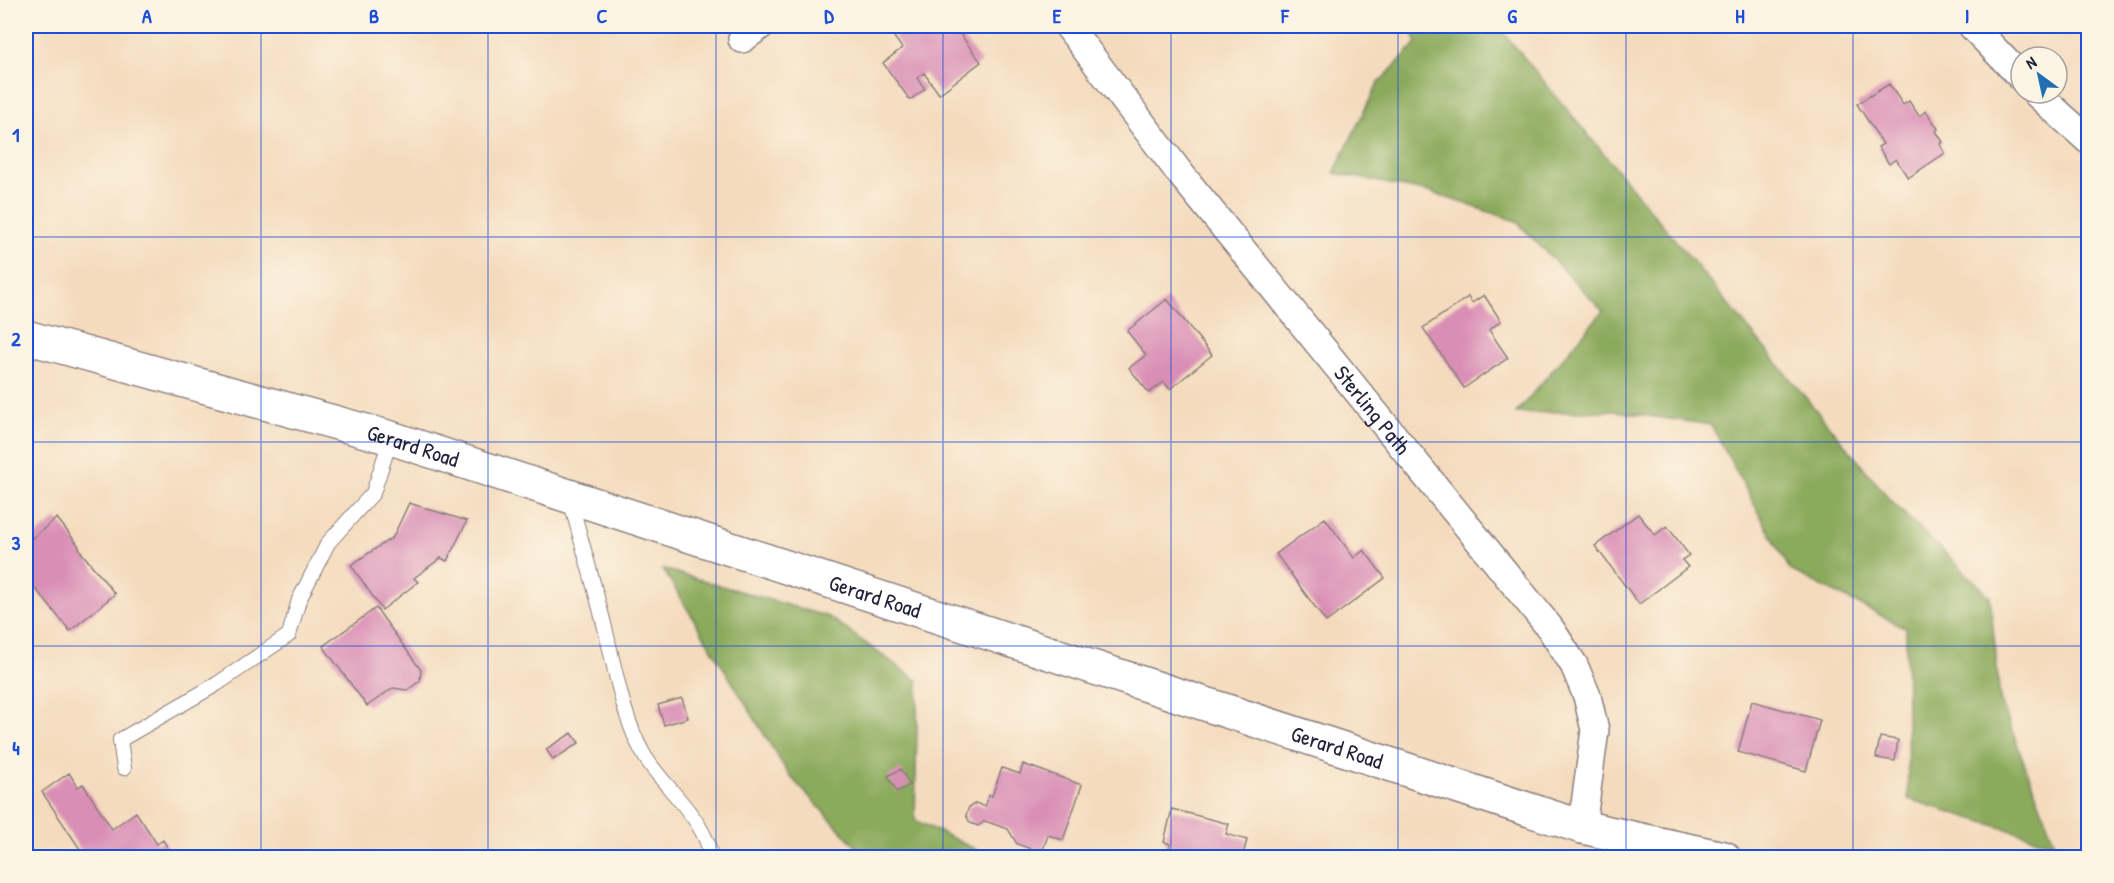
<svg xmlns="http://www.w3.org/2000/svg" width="2114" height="883" viewBox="0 0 2114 883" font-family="'Patrick Hand',sans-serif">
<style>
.forest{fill:#8baa5c;stroke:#56664c;stroke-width:1.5}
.building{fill:#d98eb5}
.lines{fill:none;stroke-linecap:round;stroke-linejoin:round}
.service-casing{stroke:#8b7e7c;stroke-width:16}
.minor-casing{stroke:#8b7e7c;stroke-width:30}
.tertiary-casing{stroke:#8b7e7c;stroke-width:36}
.service{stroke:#fff;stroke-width:14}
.minor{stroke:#fff;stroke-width:27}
.tertiary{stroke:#fff;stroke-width:33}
.grid{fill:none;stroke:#1d4ed8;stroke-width:1.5;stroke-opacity:0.55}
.labels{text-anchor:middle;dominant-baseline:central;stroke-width:4.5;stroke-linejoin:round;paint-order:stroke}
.street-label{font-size:22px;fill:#22223b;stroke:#fcf5e5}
.neatline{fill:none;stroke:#1d4ed8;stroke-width:2}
.grid-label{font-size:20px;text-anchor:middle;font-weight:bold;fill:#1d4ed8}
</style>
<rect width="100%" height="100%" fill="#fcf5e5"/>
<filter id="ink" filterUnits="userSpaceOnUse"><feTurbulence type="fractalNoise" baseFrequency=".0167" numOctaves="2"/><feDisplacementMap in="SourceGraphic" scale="12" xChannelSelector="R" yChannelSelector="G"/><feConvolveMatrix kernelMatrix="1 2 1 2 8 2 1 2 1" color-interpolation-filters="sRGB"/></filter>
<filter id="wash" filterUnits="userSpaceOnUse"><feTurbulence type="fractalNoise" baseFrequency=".008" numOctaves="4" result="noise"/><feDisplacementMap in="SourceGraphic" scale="24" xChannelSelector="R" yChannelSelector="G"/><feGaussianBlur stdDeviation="1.35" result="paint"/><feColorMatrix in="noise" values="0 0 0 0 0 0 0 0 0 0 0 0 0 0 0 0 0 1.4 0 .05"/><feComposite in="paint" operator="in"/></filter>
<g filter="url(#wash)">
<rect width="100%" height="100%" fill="#f4dbbe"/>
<path class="forest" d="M1409 26H1498L1893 503 1990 596 2000 699 2055 844 1908 799 1906 628 1790 570 1711 425 1615 411 1516 413 1603 311 1516 221 1430 192 1334 173 1377 85 1417 42Z
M663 569 829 617 918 681 915 820 991 857H866L789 775Z"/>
<g id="blocks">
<path class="building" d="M910 26H954L981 62 939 94 924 73 917 78 925 89 910 100 883 63 902 48 894 37Z
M1889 84 1903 105 1909 101 1919 116 1926 111 1938 129 1936 131 1943 142 1940 144 1945 153 1908 178 1896 159 1889 164 1878 147 1883 144 1857 104Z
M1484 295 1501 321 1489 330 1508 358 1464 388 1423 328 1468 297 1472 303Z
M1167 299 1212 355 1170 389 1164 382 1149 393 1129 368 1146 355 1127 331Z
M409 503 467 521 447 561 441 558 414 578 418 582 382 610 351 565 393 537Z
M1638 514 1655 535 1667 526 1689 555 1682 560 1688 567 1639 604 1595 546Z
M57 518 78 545 81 552 115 594 70 631 26 577V543Z
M1325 518 1354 558 1364 550 1385 578 1326 622 1276 554Z
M376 608 421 670 420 681 407 690 393 688 367 706 323 646Z
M682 698 688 718 664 725 658 705Z
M1752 701 1820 720 1806 771 1738 752Z
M572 733 579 743 553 760 546 749Z
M1880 737 1898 740 1895 761 1876 758Z
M1023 764 1082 785 1063 840 1048 835 1042 853 1017 844 1008 829 985 821 978 826 970 823 966 815 969 807 976 803 985 807 989 795 992 796 1002 768 1020 774Z
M901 769 910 785 897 792 888 776Z
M69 773 78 787 83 784 112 829 136 812 157 844 163 840 172 855 169 858H86L42 792Z
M1172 809 1229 824 1226 834 1247 840 1242 858H1175L1176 855 1168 853 1170 844 1164 842Z"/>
</g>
</g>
<g filter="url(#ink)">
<use href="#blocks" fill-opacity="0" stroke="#8b7e7c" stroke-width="1.5"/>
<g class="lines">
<defs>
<path id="service" d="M570 499C582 544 595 588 606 632 616 673 623 718 644 755 662 786 707 820 711 858
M124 768 120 740 217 684 289 635 299 600 328 543 373 493 391 438"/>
<g id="minor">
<path id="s1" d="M1068 26 1179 172 1550 628 1574 665 1587 696 1595 730 1582 827"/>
<path d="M1972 26 2021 77"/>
<path d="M742 39 760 26"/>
<path d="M2036 93 2088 140"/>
</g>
<g id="tertiary">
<path id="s2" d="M26 337 391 438 1582 827 1724 858"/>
</g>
</defs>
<use href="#service" class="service-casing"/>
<use href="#minor" class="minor-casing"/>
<use href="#tertiary" class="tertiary-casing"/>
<use href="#service" class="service"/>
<use href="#minor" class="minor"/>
<use href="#tertiary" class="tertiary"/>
</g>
</g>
<path class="grid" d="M261 26V858M488 26V858M716 26V858M943 26V858M1171 26V858M1398 26V858M1626 26V858M1853 26V858M26 237H2088M26 442H2088M26 646H2088"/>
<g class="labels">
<g class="street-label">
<text stroke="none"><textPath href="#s1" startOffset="490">Sterling Path</textPath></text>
<text stroke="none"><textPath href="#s2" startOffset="402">Gerard Road</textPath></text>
<text stroke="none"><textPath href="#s2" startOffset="888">Gerard Road</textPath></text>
<text stroke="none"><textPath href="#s2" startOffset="1374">Gerard Road</textPath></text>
</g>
</g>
<rect width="2114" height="883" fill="none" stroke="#fcf5e5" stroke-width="66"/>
<g transform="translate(2039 75) rotate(327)"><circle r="28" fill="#fcf5e5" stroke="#a5a1a1" stroke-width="1.5"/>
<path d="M0-4.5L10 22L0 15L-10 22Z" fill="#1f6fb2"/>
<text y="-9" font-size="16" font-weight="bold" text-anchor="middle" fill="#22223b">N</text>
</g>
<rect x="33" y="33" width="2048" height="817" class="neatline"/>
<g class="grid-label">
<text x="147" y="23">A</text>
<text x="374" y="23">B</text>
<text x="602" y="23">C</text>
<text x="829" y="23">D</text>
<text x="1057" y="23">E</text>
<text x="1285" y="23">F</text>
<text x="1512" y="23">G</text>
<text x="1740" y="23">H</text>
<text x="1967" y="23">I</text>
<text x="16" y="142">1</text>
<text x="16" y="346">2</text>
<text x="16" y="550">3</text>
<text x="16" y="755">4</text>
</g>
</svg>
